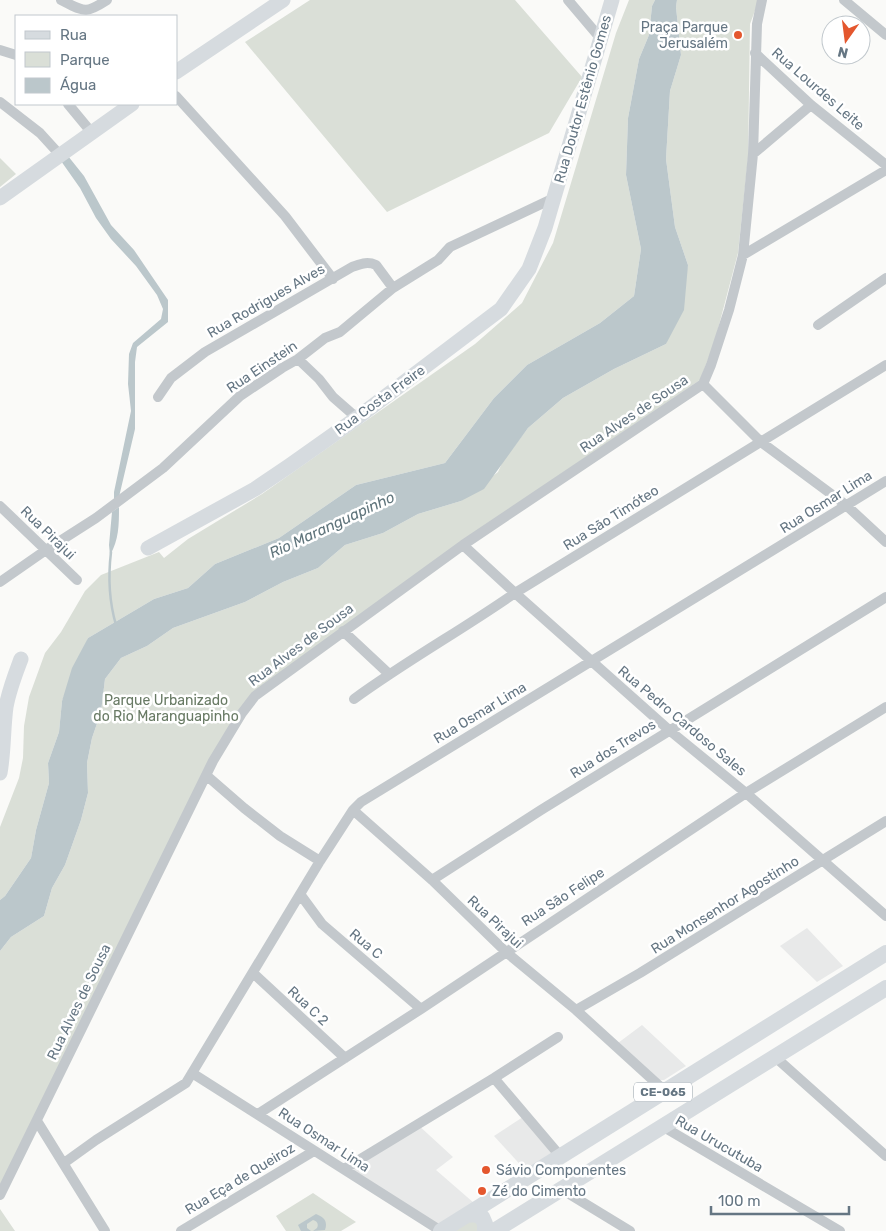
<svg xmlns="http://www.w3.org/2000/svg" width="886" height="1231" viewBox="0 0 886 1231" font-family="Rubik,sans-serif">
<style>
.built{fill:#e8e9e9}
.green{fill:#dadfd7}
.water{fill:#bbc7cb}
.lines{fill:none;stroke-linecap:round;stroke-linejoin:round}
.stream{stroke:#bbc7cb;stroke-width:2.5}
.street{stroke:#c3c8cc;stroke-width:10}
.secondary{stroke:#d6dbdf;stroke-width:15}
.primary{stroke:#d6dbdf;stroke-width:16}
.poi-dot{fill:#e4572e;stroke:#fff;stroke-width:2}
.labels{text-anchor:middle;dominant-baseline:central;stroke-width:5;stroke-linejoin:round;paint-order:stroke}
.shield{fill:#fff;stroke:#939fa8;stroke-width:1}
.shield-label{font-size:12px;font-weight:bold;fill:#657683}
.poi-label{font-size:14px;fill:#657683;stroke:#fff;text-anchor:start}
.street-label{font-size:14px;fill:#657683;stroke:#fff}
.park-label{font-size:14px;fill:#687a64;stroke:#fff}
.water-label{font-size:15px;font-style:italic;fill:#60757c;stroke:#fff}
</style>
<rect width="100%" height="100%" fill="#fafaf8"/>
<path class="built" d="M807 928 843 966 817 982 780 946Z
M642 1025 686 1066 664 1080H658L618 1043Z
M523 1117 553 1154 526 1171 494 1136Z
M416 1123 453 1157 436 1170 474 1203 439 1225 348 1167Z"/>
<path class="green" d="M310 0H515L582 77 549 133 387 212 245 42Z
M629 0H655L652 6 649 35 639 59 628 118 626 175 641 249 634 296 600 323 527 365 494 398 445 463 356 485 279 538 215 564 188 588 154 599 88 638 62 701 59 732 48 763 49 783 36 830 31 858 5 896 0 900V827L19 778 23 758 24 726 29 697 45 653 61 632 85 591 101 575 159 552 164 558 188 539 262 494 475 344 522 303 553 243 616 33Z
M677 0H759L750 24 748 158 738 253 714 344 700 380 564 472 241 710 0 1186V951L11 937 44 916 52 888 65 865 81 820 88 793 87 763 92 738 101 712 105 679 121 658 147 646 173 628 245 602 283 582 318 568 345 545 383 533 418 514 461 501 498 472 503 461 528 428 563 398 614 369 666 344 688 265 675 227 666 159 670 91 681 55 676 7Z
M0 158 16 174 0 187Z
M313 1193 356 1222 341 1231H286L276 1216Z
M0 1209 15 1231H0Z
M476 1218 480 1231H452Z"/>
<path class="water" d="M655 0H677L676 7 681 55 670 91 666 159 675 227 688 265 684 310 666 344 614 369 563 398 528 428 484 489 461 501 418 514 383 533 345 545 318 568 283 582 245 602 173 628 147 646 121 658 105 679 101 712 92 738 87 763 88 793 81 820 65 865 52 888 44 916 11 937 0 951V900L5 896 31 858 36 830 49 783 48 763 59 732 62 701 72 668 88 638 154 599 188 588 215 564 279 538 356 485 445 463 494 398 527 365 600 323 634 296 641 249 626 175 628 118 639 59 649 35 652 6Z
M68 156 84 176 111 225 134 250 168 300V322L137 347 135 362V429L119 497 114 501V492L131 411 128 384 129 354 133 343 161 319 163 309 157 295 136 266 111 239 96 218 80 188 61 161Z
M119 507C119 524 119 540 110 555L109 545 112 512Z
M316 1214C324 1217 328 1221 325 1230L313 1231 317 1228C319 1224 317 1221 313 1220L307 1224V1228L311 1231H301L298 1225Z"/>
<g class="lines">
<path class="stream" d="M111 552C108 577 109 601 116 625"/>
<path class="street" d="M61 0C84 11 84 15 107 0
M568 0 601 39
M844 0 886 35
M0 50 16 55
M755 53 811 105 886 165
M176 96 285 216 333 279
M0 102 40 133 60 155
M68 104 92 133
M753 154 811 105
M743 255 886 170
M818 325 886 278
M298 359 319 379 333 397 357 418
M703 384 761 442 846 505 886 542
M158 397 171 378 205 352 352 267C361 264 367 261 376 265L393 288
M0 506 77 580
M463 545 515 593 669 730 746 793 886 916
M0 582 46 550 96 518 163 468 240 396 282 368 298 359 325 338 340 332 393 288 438 260 450 247 554 198
M343 631 389 674
M354 699C406 661 462 630 515 593L886 365
M206 775 244 808 280 836 320 861
M353 810 432 880 506 952 576 1010 665 1091
M432 880 541 810 886 597
M300 894 322 924 421 1009
M253 973 345 1058
M576 1010 640 973 886 821
M774 1056 886 1156
M192 1073 441 1231
M494 1078 561 1157
M258 1114 421 1009 746 793 886 707
M37 1121 105 1231
M662 1126 840 1231
M64 1163 96 1140 186 1083 320 861 353 810 361 802 886 481
M344 1169 494 1078 558 1037
M561 1189 630 1231
M0 1195 213 761 242 713 255 696 463 545 703 384 711 365 729 310 743 255 753 154 757 24 762 0
M181 1231 314 1151"/>
<path class="secondary" d="M176 72 283 0
M0 198 132 104
M148 548 255 489 289 466 357 418 501 309 529 269 545 228 612 0
M0 773C4 751 3 729 6 707 9 690 15 675 21 659"/>
<path class="primary" d="M467 1215 474 1214 482 1217 485 1224V1231
M441 1231 886 953
M494 1231 886 988"/>
</g>
<g class="poi-dot">
<circle cx="738" cy="35" r="5"/>
<circle cx="486" cy="1170" r="5"/>
<circle cx="482" cy="1191" r="5"/>
</g>
<g class="labels">
<rect class="shield" x="634" y="1082.5" width="58" height="19" rx="4"/>
<g class="shield-label">
<text x="663" y="1092">CE-065</text>
</g>
<g class="poi-label">
<text x="728" y="27" text-anchor="end">Praça Parque<tspan x="728" dy="16">Jerusalém</tspan></text>
<text x="496" y="1170">Sávio Componentes</text>
<text x="492" y="1191">Zé do Cimento</text>
</g>
<g class="street-label">
<text transform="translate(818 89) rotate(41)">Rua Lourdes Leite</text>
<text transform="translate(583 99) rotate(-74)">Rua Doutor Estênio Gomes</text>
<text transform="translate(266 301) rotate(-30)">Rua Rodrigues Alves</text>
<text transform="translate(262 367) rotate(-34)">Rua Einstein</text>
<text transform="translate(380 400) rotate(-36)">Rua Costa Freire</text>
<text transform="translate(634 414) rotate(-34)">Rua Alves de Sousa</text>
<text transform="translate(826 502) rotate(-32)">Rua Osmar Lima</text>
<text transform="translate(611 518) rotate(-32)">Rua São Timóteo</text>
<text transform="translate(48 533) rotate(44)">Rua Pirajui</text>
<text transform="translate(301 645) rotate(-37)">Rua Alves de Sousa</text>
<text transform="translate(480 713) rotate(-31)">Rua Osmar Lima</text>
<text transform="translate(682 721) rotate(40)">Rua Pedro Cardoso Sales</text>
<text transform="translate(613 749) rotate(-32)">Rua dos Trevos</text>
<text transform="translate(563 897) rotate(-33)">Rua São Felipe</text>
<text transform="translate(725 905) rotate(-32)">Rua Monsenhor Agostinho</text>
<text transform="translate(495 922) rotate(43)">Rua Pirajui</text>
<text transform="translate(366 944) rotate(40)">Rua C</text>
<text transform="translate(79 1002) rotate(-64)">Rua Alves de Sousa</text>
<text transform="translate(308 1006) rotate(43)">Rua C 2</text>
<text transform="translate(324 1140) rotate(33)">Rua Osmar Lima</text>
<text transform="translate(719 1144) rotate(30)">Rua Urucutuba</text>
<text transform="translate(240 1179) rotate(-31)">Rua Eça de Queiroz</text>
</g>
<g class="park-label">
<text x="166" y="700">Parque Urbanizado<tspan x="166" dy="16">do Rio Maranguapinho</tspan></text>
</g>
<g class="water-label">
<text transform="translate(332 525) rotate(-25)">Rio Maranguapinho</text>
</g>
</g>
<rect x="15" y="15" width="162" height="90" fill="#ffffff" stroke="#c1c8cd"/>
<rect x="25" y="31" width="25" height="8" fill="#d6dbdf" stroke="#c1c8cd"/>
<text x="60" y="40" font-size="15" fill="#657683">Rua</text>
<rect x="25" y="52" width="25" height="15" fill="#dadfd7" stroke="#c1c8cd"/>
<text x="60" y="65" font-size="15" fill="#657683">Parque</text>
<rect x="25" y="78" width="25" height="15" fill="#bbc7cb" stroke="#c1c8cd"/>
<text x="60" y="90" font-size="15" fill="#657683">Água</text>
<g transform="translate(846 40) rotate(194)"><circle r="24" fill="#ffffff" stroke="#c1c8cd"/>
<path d="M0-4L9 19L0 12L-9 19Z" fill="#e4572e"/>
<text y="-8" font-size="14" font-weight="bold" text-anchor="middle" fill="#657683">N</text>
</g>
<path d="M711 1206v8h138v-8" fill="none" stroke="#657683" stroke-width="2.5"/>
<text x="718" y="1206" font-size="15" fill="#657683" stroke="#ffffff" stroke-width="4" paint-order="stroke">100 m</text>
</svg>
